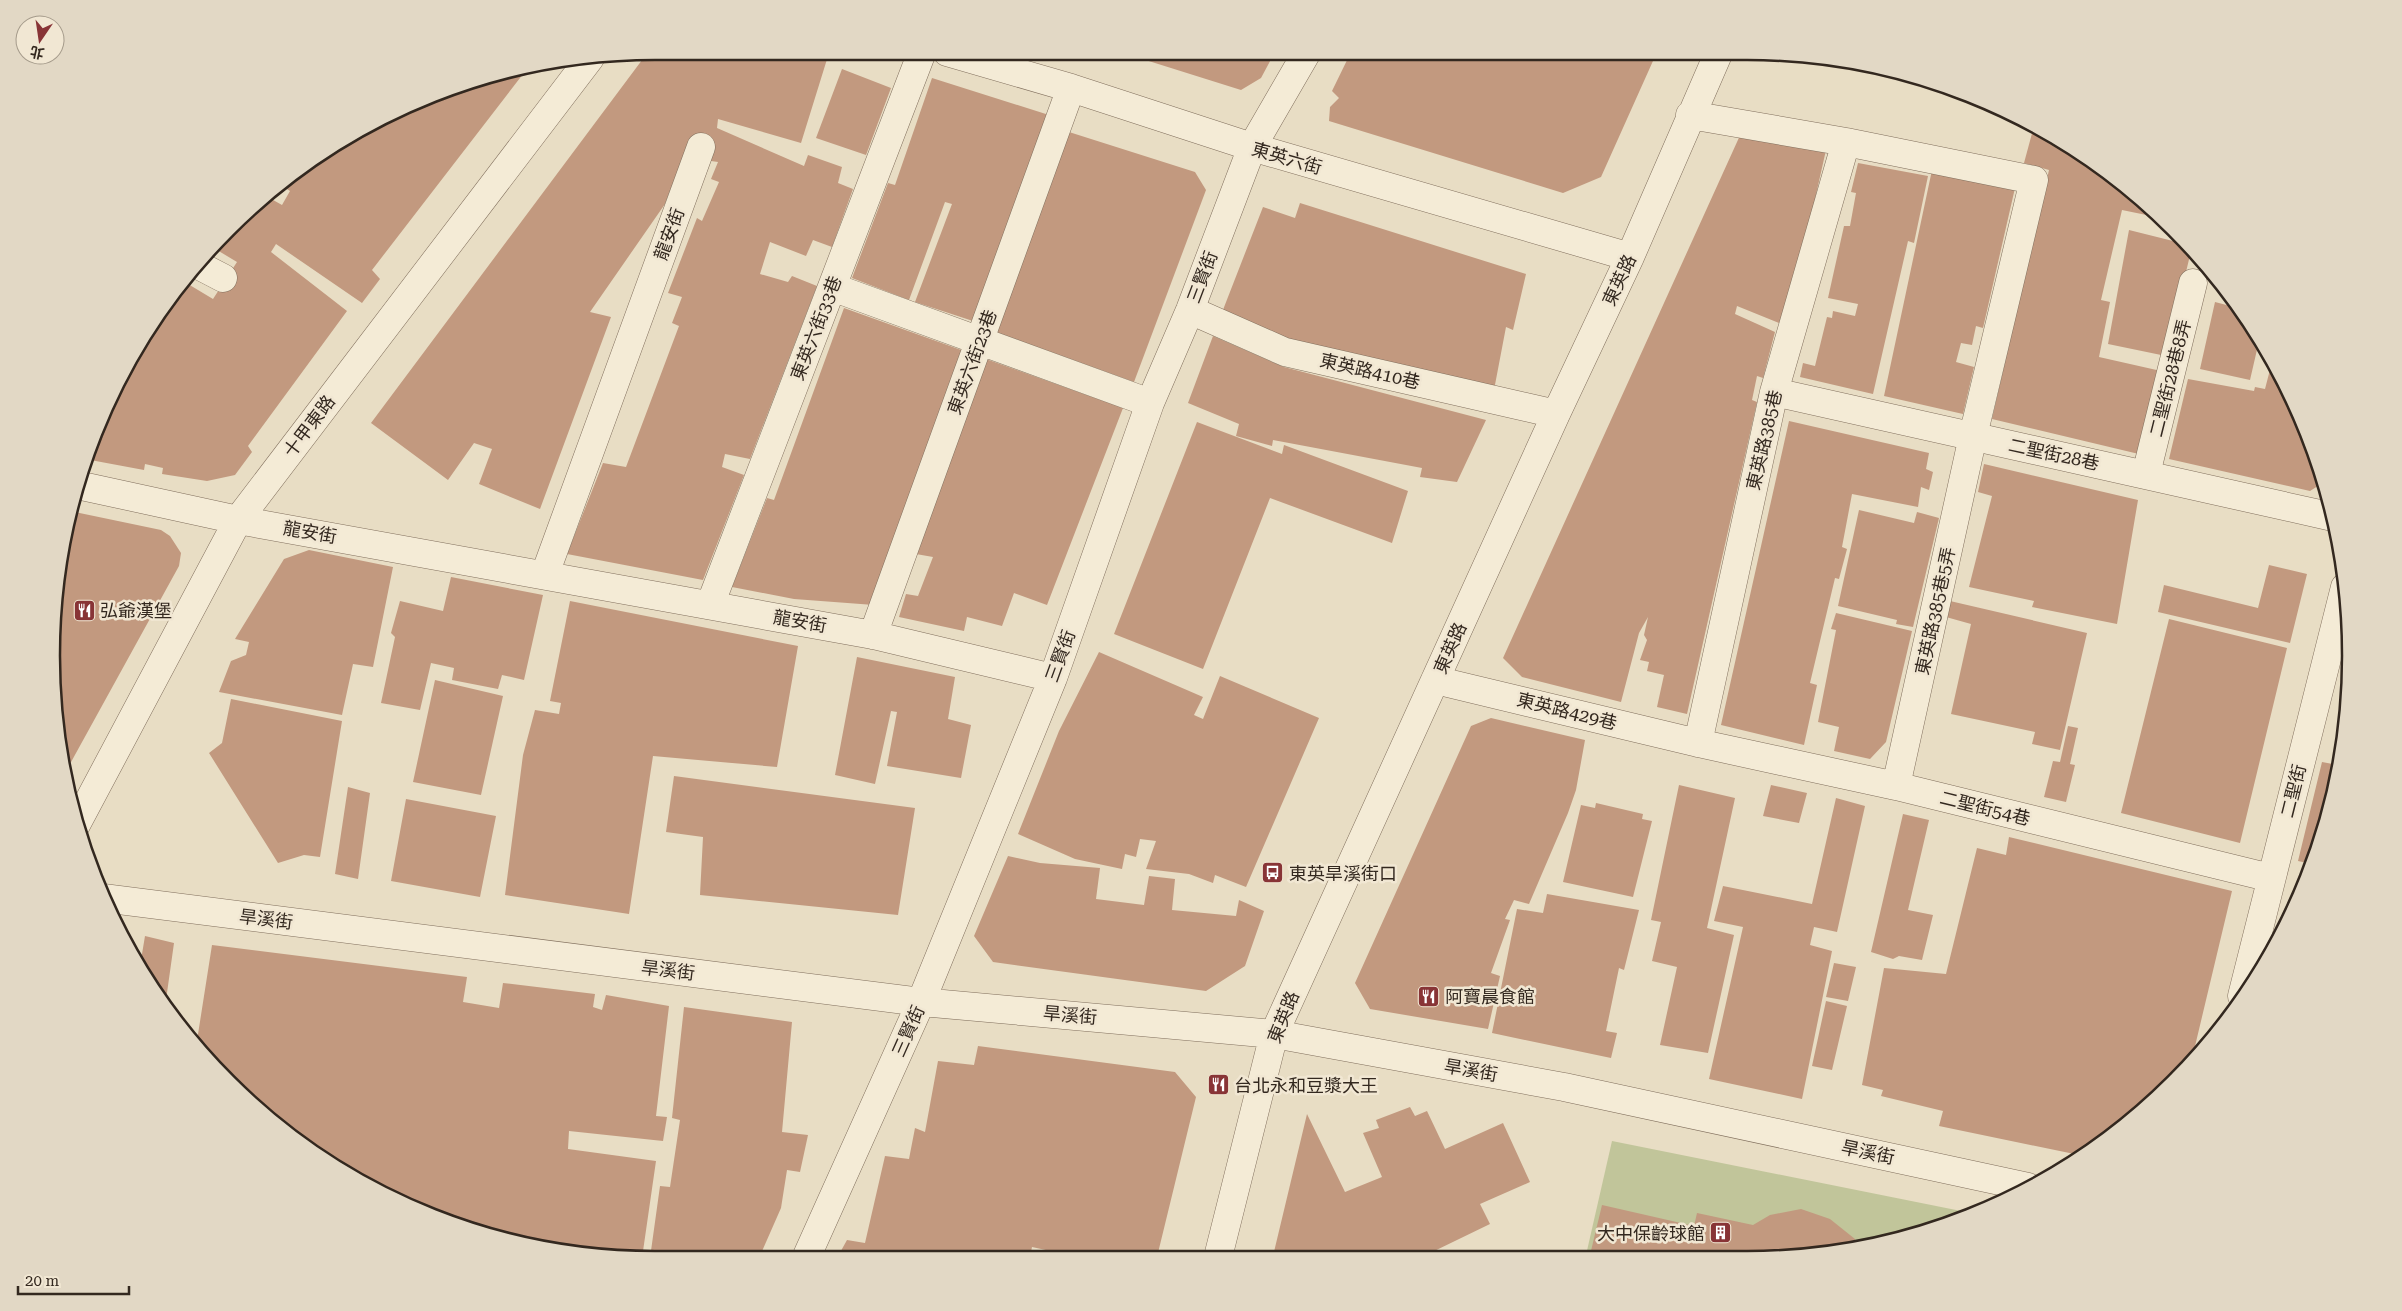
<svg xmlns="http://www.w3.org/2000/svg" width="2402" height="1311" viewBox="0 0 2402 1311" font-family="'Roboto Serif','Noto Sans TC',serif">
<style>
.green{fill:#c1c59a}
.building{fill:#c2997f}
.lines{fill:none;stroke-linecap:round;stroke-linejoin:round}
.minor-casing{stroke:#816f5d;stroke-width:29}
.minor{stroke:#f4ebd6;stroke-width:28}
.labels{text-anchor:middle;dominant-baseline:central;stroke-width:5;stroke-linejoin:round;paint-order:stroke}
.street-label{font-size:18px;fill:#33281f;stroke:#f1e7d3}
.poi-label{font-size:18px;fill:#33281f;stroke:#f1e7d3;text-anchor:start}
.rim{fill:none;stroke:#33281f;stroke-width:2.5}
</style>
<rect width="100%" height="100%" fill="#e8ddc4"/>
<path class="green" d="M1612 1141 1976 1214 1825 1255H1586Z"/>
<path class="building" d="M815 51 828 56 801 143 718 119 717 128 804 166 808 155 842 167 838 183 853 189 832 247 813 240 806 256 770 242 760 274 788 282 792 276 817 286 750 459 725 454 722 467 744 475 703 580 567 554 603 463 626 467 679 326 672 323 682 297 668 293 697 218 702 221 719 182 711 179 718 162 683 157 665 204 590 312 611 317 540 509 479 484 492 449 474 443 448 480 371 423 648 52Z
M1120 52H1275L1261 78 1241 90Z
M1351 52 1360 53 1657 52 1601 177 1563 193 1329 121 1330 107 1339 98 1332 91Z
M530 65 372 270 380 279 362 303 276 244 271 252 347 311 248 446 252 452 235 475 207 481 162 474 163 468 145 464 144 470 85 459 97 424 153 320 183 281 213 299 237 262 212 247 266 196 282 205 290 191 279 184 287 176 354 132 360 129 363 131 367 126 461 83Z
M842 69 891 88 866 155 816 138Z
M932 78 1049 115 976 322 915 302 952 204 945 202 909 300 852 278 888 183 895 185Z
M2034 126 2048 132 2145 201 2161 218 2122 210 2101 300 2110 302 2099 357 2161 371 2143 455 1992 419 2049 170 2024 163Z
M1742 131 1826 150 1802 257 1779 323 1737 306 1735 314 1775 332 1763 378 1757 376 1752 400 1757 402 1687 714 1657 707 1664 675 1647 671 1649 662 1640 660 1647 640 1644 635 1648 617 1639 633 1621 702 1522 677 1503 658Z
M1069 132 1195 172 1206 190 1134 382 996 332Z
M1858 163 1928 176 1914 243 1908 241 1873 394 1800 377 1803 363 1815 366 1827 317 1832 318 1833 311 1855 316 1858 304 1828 298 1844 226H1850L1856 193 1851 192Z
M1932 170 2015 188 1983 328 1976 326 1972 345 1961 343 1956 362 1974 367 1963 414 1884 396Z
M1300 203 1526 274 1513 330 1506 327 1494 390 1281 342 1221 315 1263 207 1295 218Z
M2129 230 2185 244 2191 251 2166 356 2108 344Z
M2215 302 2238 308 2259 341 2250 380 2200 369Z
M844 308 964 351 874 605 794 599 732 587 767 498 774 500Z
M1213 336 1284 367 1486 420 1457 482 1420 477 1422 468 1273 440 1272 446 1236 436 1239 424 1188 403Z
M986 359 1123 408 1047 605 1014 593 1002 626 967 617 964 631 899 617 906 594 918 596 933 557 916 554Z
M2272 362 2288 388 2324 482 2310 491 2169 459 2188 379 2254 391 2255 387 2265 389Z
M1789 421 1929 453 1926 469 1933 472 1929 490 1921 487 1918 507 1852 494 1842 547 1847 549 1839 579 1835 578 1810 683 1817 685 1804 745 1721 725Z
M1197 422 1282 454 1284 445 1408 491 1392 543 1270 498 1203 669 1114 634Z
M1984 464 2138 500 2117 624 2032 607 2034 601 1969 587 1992 496 1978 492Z
M1859 510 1914 523 1917 512 1939 518 1913 627 1896 624 1897 620 1838 606Z
M70 511 161 530 170 536 181 553 179 566 65 773 53 695V616Z
M309 550 393 567 373 667 353 664 342 715 219 692 231 661 246 655 249 642 235 639 284 559Z
M2269 565 2307 574 2290 643 2158 612 2164 585 2258 608Z
M451 577 543 595 524 680 502 675 498 689 452 680 454 668 431 663 420 710 381 703 395 637 391 633 400 601 443 611Z
M570 601 798 646 777 767 653 756 629 914 505 895 523 755 535 710 559 714 561 703 550 701Z
M1950 601 2087 633 2060 750 2032 744 2035 732 1951 714 1971 624 1946 617Z
M1836 613 1912 631 1886 742 1870 759 1834 751 1839 727 1818 722 1836 630 1831 629Z
M2169 619 2287 648 2240 843 2121 813Z
M1099 652 1203 697 1194 715 1203 719 1220 676 1319 718 1246 887 1215 875 1213 883 1189 874 1146 869 1156 841 1140 839 1136 857 1125 854 1122 869 1075 859 1018 834 1059 731Z
M857 657 955 677 948 719 971 725 961 778 887 766 897 712 891 711 875 784 835 775Z
M435 680 503 696 481 795 413 782Z
M231 699 342 721 320 857 304 855 278 863 209 753 222 743Z
M1491 718 1585 740 1576 790 1568 813 1529 904 1514 900 1505 919 1510 920 1491 973 1500 976 1488 1029 1370 1009 1355 983 1471 726Z
M2068 726 2078 728 2070 764 2075 765 2066 802 2044 797 2053 761 2060 762Z
M2322 762 2338 765 2319 849 2312 864 2298 861Z
M674 776 915 808 898 915 700 895 703 837 666 832Z
M1679 785 1735 798 1707 928 1734 935 1708 1053 1660 1045 1677 967 1652 961 1661 922 1651 920Z
M1771 785 1807 793 1799 823 1763 816Z
M348 787 370 793 358 879 335 874Z
M1836 798 1865 806 1837 932 1814 927 1810 945 1832 951 1802 1099 1709 1079 1743 927 1714 921 1723 886 1812 904Z
M406 799 496 816 480 897 391 881Z
M1596 803 1643 814 1642 819 1652 821 1633 897 1563 882 1581 805 1595 808Z
M1903 814 1929 820 1908 910 1933 915 1922 960 1899 956 1893 959 1871 952Z
M2009 837 2232 891 2191 1063 2084 1156 1939 1126 1943 1111 1881 1096 1883 1090 1862 1085 1884 968 1946 974 1977 848 2006 855Z
M1008 856 1040 863 1100 868 1096 899 1144 905 1149 876 1175 879 1172 910 1236 916 1239 900 1264 911 1245 966 1206 991 993 962 974 936Z
M1547 894 1639 910 1624 970 1619 968 1606 1031 1617 1033 1611 1058 1492 1033 1517 909 1543 913Z
M145 936 174 943 165 1007 153 991 140 966Z
M212 945 467 977 463 1002 499 1008 503 983 595 994 593 1007 602 1010 606 995 669 1006 656 1116 667 1117 663 1141 569 1131 568 1149 656 1161 642 1258H616L499 1239 354 1179 287 1135 196 1047Z
M1834 963 1856 967 1848 1001 1826 997Z
M1826 1001 1847 1006 1832 1070 1812 1066Z
M684 1007 792 1022 782 1132 808 1135 800 1172 787 1170 781 1208 759 1258H650L660 1186 670 1187 680 1120 672 1118Z
M978 1046 1175 1072 1196 1097 1157 1257H1078L1032 1247 1030 1257 837 1258 847 1240 865 1243 885 1156 909 1159 915 1128 925 1132 938 1061 974 1065Z
M1410 1107 1415 1116 1427 1111 1445 1149 1503 1123 1530 1182 1480 1204 1490 1224 1424 1256H1273L1307 1114 1345 1192 1382 1177 1363 1133 1379 1128 1376 1120Z
M1602 1205 1694 1226 1697 1213 1753 1225 1770 1215 1801 1209 1830 1219 1855 1239 1853 1247 1825 1255H1590Z"/>
<g class="lines">
<defs>
<path id="minor" d="M947 52 1071 88 1252 147 1630 257
M1690 115 1846 142 2034 180 1973 436 1896 786
M196 264 223 278
M832 287 1150 403
M1190 310 1285 352 1556 414
M1774 392 2333 517
M2146 474 2193 283
M77 485 238 520 873 635 1053 678
M545 574 701 147
M710 605 922 52
M873 635 1071 88
M1435 680 1698 743 1896 786 2271 878
M1698 743 1774 392 1846 142
M76 825 238 520 590 58
M103 898 921 1002 1274 1034 1564 1087 2028 1187
M2242 996 2345 587
M1218 1257 1274 1034 1556 414 1630 257 1719 52
M806 1258 921 1002 1053 678 1150 403 1190 310 1252 147 1307 52"/>
</defs>
<use href="#minor" class="minor-casing"/>
<use href="#minor" class="minor"/>
</g>
<defs>
<symbol id="restaurant-square" viewBox="-11 -11 22 22"><rect x="-9" y="-9" width="18" height="18" rx="4" fill="#883436" stroke="#f1e7d3"/><path d="M-5-6h1v4h1v-4h1v4h1v-4h1v5L-1.5 .5V6h-2V.5L-5-1ZM5-6V6H3V1.5H1.5Q1.5-4 5-6Z" fill="#fff"/></symbol>
<symbol id="bus-square" viewBox="-11 -11 22 22"><rect x="-9" y="-9" width="18" height="18" rx="4" fill="#883436" stroke="#f1e7d3"/><path d="M-5-6H5V4H4V6H2V4H-2V6H-4V4H-5ZM-3.5-4V0h7V-4ZM-3.5 1.2v1.5H-2V1.2ZM2 1.2v1.5H3.5V1.2Z" fill="#fff"/></symbol>
<symbol id="building-square" viewBox="-11 -11 22 22"><rect x="-9" y="-9" width="18" height="18" rx="4" fill="#883436" stroke="#f1e7d3"/><path d="M-4-6H4V6H1V3H-1V6H-4ZM-2.5-4.3h1.7v1.8h-1.7ZM.8-4.3h1.7v1.8H.8ZM-2.5-1h1.7V.8h-1.7ZM.8-1h1.7V.8H.8Z" fill="#fff"/></symbol>
</defs>
<g fill-rule="evenodd">
<use href="#restaurant-square" x="72" y="598" width="25" height="25"/>
<use href="#bus-square" x="1260" y="860" width="25" height="25"/>
<use href="#restaurant-square" x="1416" y="984" width="25" height="25"/>
<use href="#restaurant-square" x="1206" y="1072" width="25" height="25"/>
<use href="#building-square" x="1708" y="1220" width="25" height="25"/>
</g>
<g class="labels">
<g class="street-label">
<text transform="translate(1287 158) rotate(16)">東英六街</text>
<text transform="translate(669 234) rotate(-70)">龍安街</text>
<text transform="translate(1202 277) rotate(-69)">三賢街</text>
<text transform="translate(1619 280) rotate(-65)">東英路</text>
<text transform="translate(816 328) rotate(-69)">東英六街33巷</text>
<text transform="translate(972 362) rotate(-70)">東英六街23巷</text>
<text transform="translate(1370 371) rotate(13)">東英路410巷</text>
<text transform="translate(2170 378) rotate(-76)">二聖街28巷8弄</text>
<text transform="translate(309 426) rotate(-53)">十甲東路</text>
<text transform="translate(1764 440) rotate(-77)">東英路385巷</text>
<text transform="translate(2054 454) rotate(12)">二聖街28巷</text>
<text transform="translate(310 532) rotate(10)">龍安街</text>
<text transform="translate(1935 611) rotate(-78)">東英路385巷5弄</text>
<text transform="translate(800 621) rotate(10)">龍安街</text>
<text transform="translate(1450 648) rotate(-66)">東英路</text>
<text transform="translate(1060 656) rotate(-70)">三賢街</text>
<text transform="translate(1567 711) rotate(14)">東英路429巷</text>
<text transform="translate(2293 791) rotate(-76)">二聖街</text>
<text transform="translate(1985 808) rotate(14)">二聖街54巷</text>
<text transform="translate(266 919) rotate(7)">旱溪街</text>
<text transform="translate(668 970) rotate(7)">旱溪街</text>
<text transform="translate(1070 1015) rotate(5)">旱溪街</text>
<text transform="translate(1283 1017) rotate(-68)">東英路</text>
<text transform="translate(908 1031) rotate(-66)">三賢街</text>
<text transform="translate(1471 1070) rotate(10)">旱溪街</text>
<text transform="translate(1868 1152) rotate(12)">旱溪街</text>
</g>
<g class="poi-label">
<text x="100" y="610">弘爺漢堡</text>
<text x="1289" y="873">東英旱溪街口</text>
<text x="1445" y="996">阿寶晨食館</text>
<text x="1234" y="1085">台北永和豆漿大王</text>
<text x="1705" y="1233" text-anchor="end">大中保齡球館</text>
</g>
</g>
<path d="M0 0H2402V1311H0ZM655 60H1747A595 595 0 0 1 2342 655V656A595 595 0 0 1 1747 1251H655A595 595 0 0 1 60 656V655A595 595 0 0 1 655 60Z" fill="#e2d8c5" fill-rule="evenodd"/>
<path class="rim" d="M655 60H1747A595 595 0 0 1 2342 655V656A595 595 0 0 1 1747 1251H655A595 595 0 0 1 60 656V655A595 595 0 0 1 655 60Z"/>
<g transform="translate(40 40) rotate(193)"><circle r="24" fill="#f1e7d3" stroke="#a59b8b"/>
<path d="M0-4L9 19L0 12L-9 19Z" fill="#883436"/>
<text y="-8" font-size="14" font-weight="bold" text-anchor="middle" fill="#33281f">北</text>
</g>
<path d="M18 1286v8h111v-8" fill="none" stroke="#33281f" stroke-width="2.5"/>
<text x="25" y="1286" font-size="15" fill="#33281f" stroke="#f1e7d3" stroke-width="4" paint-order="stroke">20 m</text>
</svg>
